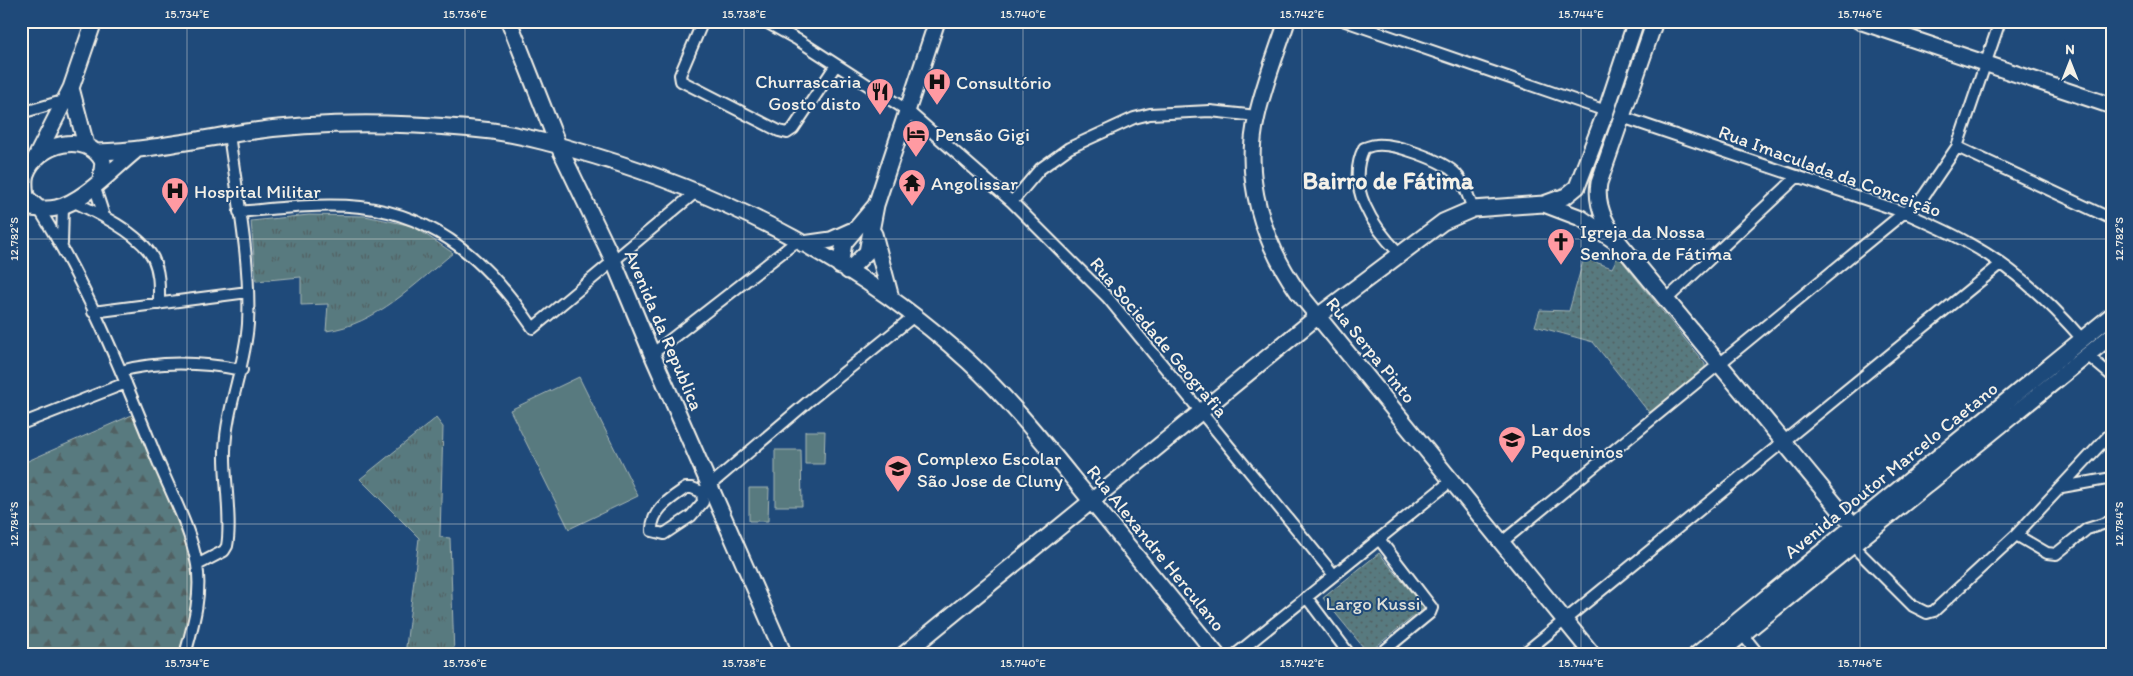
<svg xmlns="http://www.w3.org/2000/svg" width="2133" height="676" viewBox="0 0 2133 676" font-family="Itim,sans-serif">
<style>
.grass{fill:url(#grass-tufts);stroke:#a6b6b4}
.forest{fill:url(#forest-firs);stroke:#a6b6b4}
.park{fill:url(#park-dots);stroke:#a6b6b4}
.garden{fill:#597a7f;stroke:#a6b6b4}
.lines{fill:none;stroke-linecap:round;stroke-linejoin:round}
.street-casing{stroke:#f4f1e8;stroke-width:14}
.secondary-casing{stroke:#f4f1e8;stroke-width:19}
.street{stroke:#1f4a7a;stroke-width:10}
.secondary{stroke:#1f4a7a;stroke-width:15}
.ticks{fill:none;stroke:#f4f1e8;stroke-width:1;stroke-opacity:0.45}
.labels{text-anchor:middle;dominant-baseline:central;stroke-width:4;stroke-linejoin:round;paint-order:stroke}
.poi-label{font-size:19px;fill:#f4f1e8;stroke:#1f4a7a;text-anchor:start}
.street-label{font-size:19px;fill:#f4f1e8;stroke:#1f4a7a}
.park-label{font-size:19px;fill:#dddfd8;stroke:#1f4a7a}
.district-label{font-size:24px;font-weight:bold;fill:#f4f1e8;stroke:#1f4a7a}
.neatline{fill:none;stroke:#f4f1e8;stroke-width:2}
.ticks-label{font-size:12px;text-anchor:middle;fill:#f4f1e8}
</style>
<defs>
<pattern id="grass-tufts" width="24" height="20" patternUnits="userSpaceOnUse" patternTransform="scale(1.25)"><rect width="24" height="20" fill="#597a7f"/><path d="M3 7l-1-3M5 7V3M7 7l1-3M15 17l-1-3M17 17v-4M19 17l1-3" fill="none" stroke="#516162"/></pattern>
<pattern id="forest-firs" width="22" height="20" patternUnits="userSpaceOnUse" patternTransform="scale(1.25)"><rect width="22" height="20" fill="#597a7f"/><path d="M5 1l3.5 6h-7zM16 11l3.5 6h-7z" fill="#516162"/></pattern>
<pattern id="park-dots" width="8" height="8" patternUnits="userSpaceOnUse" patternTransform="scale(1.25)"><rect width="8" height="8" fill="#597a7f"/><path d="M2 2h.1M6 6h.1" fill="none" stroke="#516162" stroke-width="1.8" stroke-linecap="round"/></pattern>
</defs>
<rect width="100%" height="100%" fill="#1f4a7a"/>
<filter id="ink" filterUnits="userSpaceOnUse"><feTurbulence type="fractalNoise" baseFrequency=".02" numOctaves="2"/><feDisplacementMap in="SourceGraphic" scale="10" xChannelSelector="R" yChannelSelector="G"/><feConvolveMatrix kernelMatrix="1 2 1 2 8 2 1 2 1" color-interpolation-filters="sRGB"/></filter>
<g filter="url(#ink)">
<path class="grass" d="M309 215 365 216 413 226 453 253C416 283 376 325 326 331L328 304 301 305V277L256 281 251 221Z
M436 418 443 427 440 537 450 538 454 655H405L419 538 360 479Z"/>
<path class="forest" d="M132 415C149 454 199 553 195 591 192 613 184 634 178 655H21V464Z"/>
<path class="park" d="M1618 256 1705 364V372L1651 415 1593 342 1535 326 1540 310 1569 311 1584 258 1612 268Z
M1379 553 1424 608 1368 653 1323 598Z"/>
<path class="garden" d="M579 377 638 496 569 529 510 410Z
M805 431H825L824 464H805Z
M775 450H801L802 506H775Z
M749 488H769L768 521H749Z"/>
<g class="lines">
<defs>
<path id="street" d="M703 21 680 75 681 81 779 131 787 133 793 129 836 65
M764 21 798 40 908 111 1012 202 1108 298 1334 575
M1345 21 1606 111
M21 113 66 100
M1622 117 1906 213C1927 223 1948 231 1968 243 2011 266 2051 303 2082 339
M1957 147 2112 219
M94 185 104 216
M72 201C96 212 140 233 153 258 160 273 159 288 159 304
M1012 202 1040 169 1069 148 1134 118 1150 114 1210 111 1257 116
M39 209C87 285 123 375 157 459 171 493 191 529 197 565 202 596 193 625 185 655
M239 212C279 208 321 203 361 207 440 216 491 266 533 328L696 192
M62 244 63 205
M1399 253C1373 227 1345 186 1364 148 1368 147 1372 145 1376 145 1394 143 1443 160 1456 174 1465 183 1468 197 1473 209
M1666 300 1798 176
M93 312 248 292
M652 354 797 241
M2087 355 2112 376
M121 371C161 360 201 362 242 370
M21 424 126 383
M2062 487 2112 478
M686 488H692L702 492 703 502 691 516 664 534 652 531C651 510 670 499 686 488Z
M702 492 810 400 914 316
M2016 535 2047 553 2056 554 2087 529 2112 521
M1379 539 1432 608 1430 613 1379 655
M1502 542 1923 197 1957 147 2000 21
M1853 546 1913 606 1927 613 1934 611 2016 535 2112 432
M197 565 224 551 227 546C232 521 224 478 225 451 226 408 245 367 248 324 251 261 237 196 229 134
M1307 598 1350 655
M1742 634 1759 655
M1235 655 1451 481
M1522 655 2001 264"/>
<path id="secondary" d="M509 21 558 145 613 260 652 354 784 655
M1287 21C1277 52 1264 84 1257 116 1242 178 1263 242 1298 292L1593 655
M1655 21 1599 183C1595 206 1607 228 1622 246L1853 526
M1859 21 2112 106
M71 88 86 145
M97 152C142 151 184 142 228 135 279 126 334 123 386 124 421 125 457 127 492 131 527 136 561 146 595 156 731 197 864 265 969 362 1009 399 1044 443 1079 486 1125 542 1171 598 1217 655
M34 161 71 88 94 21
M1544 204 1566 196 1577 187 1606 111 1636 21
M37 207 26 197C25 190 24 181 26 174 37 143 87 130 103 162L101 179
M21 208C33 207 45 211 56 208 83 202 113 169 134 152
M874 234 891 298
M803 244 831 240 851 231
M840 266 844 243 875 206
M848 271 867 252 876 205 937 21
M903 655 1318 316 1443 222 1473 209 1544 204 1581 218 1622 246
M1696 655 2112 315
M1717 655 2112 335"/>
</defs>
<use href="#street" class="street-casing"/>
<use href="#secondary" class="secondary-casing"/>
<use href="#street" class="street"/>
<use href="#secondary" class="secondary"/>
</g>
</g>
<path class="ticks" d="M187 21V655M465 21V655M744 21V655M1023 21V655M1302 21V655M1581 21V655M1860 21V655M21 239H2112M21 524H2112"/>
<defs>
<symbol id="hospital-pin" viewBox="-11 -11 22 30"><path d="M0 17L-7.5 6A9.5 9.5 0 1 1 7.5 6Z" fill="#ff9aa2" stroke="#1f4a7a"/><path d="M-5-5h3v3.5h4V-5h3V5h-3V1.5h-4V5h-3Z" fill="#111"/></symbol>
<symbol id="restaurant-pin" viewBox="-11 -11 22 30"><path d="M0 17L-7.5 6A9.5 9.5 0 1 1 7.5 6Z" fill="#ff9aa2" stroke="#1f4a7a"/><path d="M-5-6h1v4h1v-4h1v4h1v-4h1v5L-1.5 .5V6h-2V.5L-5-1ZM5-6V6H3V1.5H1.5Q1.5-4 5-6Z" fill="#111"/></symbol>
<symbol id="hotel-pin" viewBox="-11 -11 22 30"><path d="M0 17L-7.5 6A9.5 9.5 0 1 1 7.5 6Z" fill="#ff9aa2" stroke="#1f4a7a"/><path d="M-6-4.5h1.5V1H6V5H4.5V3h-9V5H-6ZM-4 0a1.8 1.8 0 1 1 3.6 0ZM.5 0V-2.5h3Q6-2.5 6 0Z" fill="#111"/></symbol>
<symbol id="temple-pin" viewBox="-11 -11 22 30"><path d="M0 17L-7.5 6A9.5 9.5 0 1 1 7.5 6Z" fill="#ff9aa2" stroke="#1f4a7a"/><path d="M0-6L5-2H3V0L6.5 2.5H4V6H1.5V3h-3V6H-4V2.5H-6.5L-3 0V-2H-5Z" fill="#111"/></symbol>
<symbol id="church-pin" viewBox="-11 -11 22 30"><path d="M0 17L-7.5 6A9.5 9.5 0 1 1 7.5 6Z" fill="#ff9aa2" stroke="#1f4a7a"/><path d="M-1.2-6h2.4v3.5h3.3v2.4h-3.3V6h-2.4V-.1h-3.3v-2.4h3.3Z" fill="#111"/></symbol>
<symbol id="school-pin" viewBox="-11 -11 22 30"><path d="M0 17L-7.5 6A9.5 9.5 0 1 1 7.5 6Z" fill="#ff9aa2" stroke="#1f4a7a"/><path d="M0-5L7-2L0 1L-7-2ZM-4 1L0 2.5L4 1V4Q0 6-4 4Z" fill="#111"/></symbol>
</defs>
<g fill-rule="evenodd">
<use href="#hospital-pin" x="921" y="66" width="32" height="43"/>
<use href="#restaurant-pin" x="864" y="76" width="32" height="43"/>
<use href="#hotel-pin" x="900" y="118" width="32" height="43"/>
<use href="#temple-pin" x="896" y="167" width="32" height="43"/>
<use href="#hospital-pin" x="159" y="175" width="32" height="43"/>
<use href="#church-pin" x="1545" y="226" width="32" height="43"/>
<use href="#school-pin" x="1496" y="424" width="32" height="43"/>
<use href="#school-pin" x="882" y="453" width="32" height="43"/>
</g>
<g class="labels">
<g class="poi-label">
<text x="861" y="81" text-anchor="end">Churrascaria<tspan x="861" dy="22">Gosto disto</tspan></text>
<text x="956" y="82">Consultório</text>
<text x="935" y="134">Pensão Gigi</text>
<text x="931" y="183">Angolissar</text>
<text x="194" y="191">Hospital Militar</text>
<text x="1580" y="231">Igreja da Nossa<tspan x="1580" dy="22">Senhora de Fátima</tspan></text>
<text x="1531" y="429">Lar dos<tspan x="1531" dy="22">Pequeninos</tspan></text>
<text x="917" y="458">Complexo Escolar<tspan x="917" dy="22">São Jose de Cluny</tspan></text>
</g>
<g class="street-label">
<text transform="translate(1830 171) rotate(20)">Rua Imaculada da Conceição</text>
<text transform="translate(664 330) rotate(67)">Avenida da Republica</text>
<text transform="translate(1159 337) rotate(50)">Rua Sociedade Geografia</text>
<text transform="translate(1371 350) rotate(51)">Rua Serpa Pinto</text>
<text transform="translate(1891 470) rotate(-39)">Avenida Doutor Marcelo Caetano</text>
<text transform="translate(1156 548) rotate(51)">Rua Alexandre Herculano</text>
</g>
<g class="park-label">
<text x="1373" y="603">Largo Kussi</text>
</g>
<g class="district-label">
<text x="1388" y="180">Bairro de Fátima</text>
</g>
</g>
<rect width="2133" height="676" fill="none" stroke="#1f4a7a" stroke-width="55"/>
<g transform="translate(2070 62)" stroke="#1f4a7a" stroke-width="4" paint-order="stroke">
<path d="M0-4L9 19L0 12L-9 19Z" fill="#f4f1e8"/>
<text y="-8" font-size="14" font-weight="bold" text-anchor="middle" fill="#f4f1e8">N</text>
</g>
<rect x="28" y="28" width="2078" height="620" class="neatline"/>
<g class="ticks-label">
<text x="187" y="18">15.734°E</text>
<text x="465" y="18">15.736°E</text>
<text x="744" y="18">15.738°E</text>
<text x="1023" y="18">15.740°E</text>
<text x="1302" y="18">15.742°E</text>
<text x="1581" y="18">15.744°E</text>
<text x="1860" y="18">15.746°E</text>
<text transform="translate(14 239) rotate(-90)" y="4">12.782°S</text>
<text transform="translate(2119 239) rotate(-90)" y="4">12.782°S</text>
<text transform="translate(14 524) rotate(-90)" y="4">12.784°S</text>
<text transform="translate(2119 524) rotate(-90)" y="4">12.784°S</text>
<text x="187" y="667">15.734°E</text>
<text x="465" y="667">15.736°E</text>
<text x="744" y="667">15.738°E</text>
<text x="1023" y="667">15.740°E</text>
<text x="1302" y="667">15.742°E</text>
<text x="1581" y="667">15.744°E</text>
<text x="1860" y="667">15.746°E</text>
</g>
</svg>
